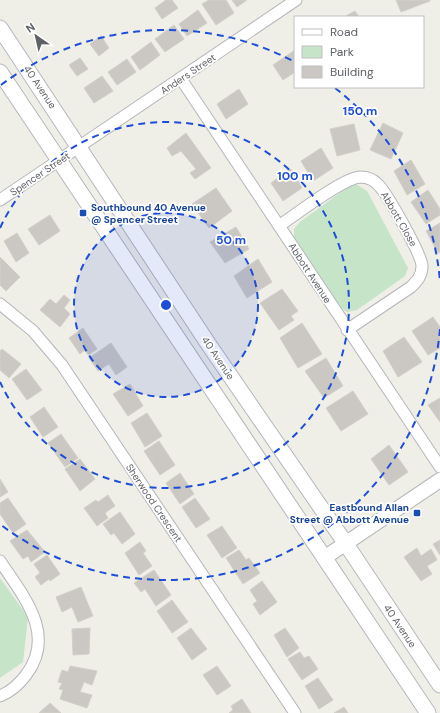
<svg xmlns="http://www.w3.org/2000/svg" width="440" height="713" viewBox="0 0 440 713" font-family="'DM Sans',sans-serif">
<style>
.green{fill:#c6e4c8}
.building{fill:#cbc8c4;stroke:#d3d0c6}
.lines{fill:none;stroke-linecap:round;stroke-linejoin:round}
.minor-casing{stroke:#b4b6ba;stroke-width:13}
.tertiary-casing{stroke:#b4b6ba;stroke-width:16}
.secondary-casing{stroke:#b5b8bd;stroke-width:17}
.minor{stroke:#fff;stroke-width:11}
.tertiary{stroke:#fff;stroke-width:14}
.secondary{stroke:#fff;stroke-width:15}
.ring{fill:none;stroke:#1d4ed8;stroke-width:2;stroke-dasharray:7 5}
.transit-dot{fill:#1a4fb4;stroke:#fff;stroke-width:1.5}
.labels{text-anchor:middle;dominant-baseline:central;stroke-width:3.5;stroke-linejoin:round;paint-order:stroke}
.street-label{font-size:10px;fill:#5e6166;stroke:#fff}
.transit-label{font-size:10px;font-weight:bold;fill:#164399;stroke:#fff;text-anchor:start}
.centre{fill:#1d4ed8;stroke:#fff;stroke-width:2}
.ring-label{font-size:12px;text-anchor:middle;font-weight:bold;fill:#1d4ed8;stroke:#fff;stroke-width:3.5;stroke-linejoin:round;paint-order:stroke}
</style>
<rect width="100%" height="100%" fill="#efeee7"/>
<path class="green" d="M356 184 367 191 408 268 405 276 357 310 347 312 339 306 294 239V229L300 222 348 187Z
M0 578 28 617 23 662 0 678Z"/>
<path class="building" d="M166 0H172L178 8 162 19 155 8Z
M209 0H226L234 13 216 25 202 4Z
M232 0H247L237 7Z
M396 0H430V1L401 12Z
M198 10 207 23 187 36 179 24Z
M355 11 359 17H347L346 16Z
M174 25 184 39 165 52 155 39Z
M101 36 109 48 99 56 90 44Z
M151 42 160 55 140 70 131 57Z
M295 50V72L283 80 273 65Z
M80 58 88 69 77 76 69 65Z
M127 59 136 72 117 85 108 72Z
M102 76 113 91 94 103 84 88Z
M239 89 248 104 226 119 217 104Z
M383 123 403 133 391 159 370 150Z
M354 124 360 150 337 156 330 129Z
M186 133 211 168 195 179 190 173 196 169 181 151 172 156 167 148Z
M321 148 333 168 313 181 301 161Z
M411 160 425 184 407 195 394 171Z
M291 169 302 188 283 201 271 183Z
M216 188 232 211 209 228 192 204Z
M428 190 440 209V215L426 224 411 202Z
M50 215 60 231 39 245 28 229Z
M440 223V252L438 253 426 231Z
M236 227 249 249 225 263 210 242Z
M17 233 29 253 16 262 4 241Z
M0 257 20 277 6 291 0 285Z
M258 259 272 282 247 298 234 276Z
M282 289 298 311 291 316 294 320 279 330 260 303Z
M64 295 70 300 64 308 70 314 60 327 40 310 50 299 56 304Z
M433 317 440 327V348L428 355 412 331Z
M302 323 322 354 298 368 280 338Z
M83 328 97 349 88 355 85 350 80 354 69 338Z
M404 337 422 362 398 377 383 351Z
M111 343 127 367 116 375 109 364 98 371 89 358Z
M2 349 21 364 9 378 0 370V351Z
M326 358 343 386 324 398 305 371Z
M26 369 42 390 27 400 12 379Z
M130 384 143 406 128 416 113 394Z
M353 391 368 414 341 431 326 408Z
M440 398V422L428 405Z
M44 407 58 427 43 437 30 417Z
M147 413 162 436 145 447 131 423Z
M61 434 78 458 65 467 48 443Z
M159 441 175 465 160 475 144 451Z
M389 445 408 472 389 485 371 459Z
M80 459 95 479 80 491 65 469Z
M180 473 194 494 180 504 166 483Z
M0 479 8 492 0 497Z
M108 495 115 506 105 513 108 518 97 526 84 508 96 500 98 502Z
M8 498 26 524 13 533 0 514V503Z
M195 498 210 519 196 528 182 507Z
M120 512 135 534 122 544 114 533 111 535 103 524Z
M222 526 237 548 222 558 207 535Z
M27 530 45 552 31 562 28 556 23 559 10 541Z
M440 540V555L433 544Z
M140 542 146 551 143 553 152 566 139 575 125 553Z
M417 548 421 556 431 549 437 560 427 566 432 574 421 581 404 557Z
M239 550 246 560 249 558 260 573 243 584 226 558Z
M47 555 60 574 50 581 49 579 41 585 35 577 40 573 34 564Z
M154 570 171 595 156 606 145 589 141 592 134 583Z
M262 581 277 602 260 615 253 604 257 601 250 590Z
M81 587 93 616 78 622 72 607 62 612 56 597Z
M172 600 188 622 172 633 157 611Z
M90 628 89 654 73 655 72 629Z
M191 628 207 649 192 660 177 638Z
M285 628 299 648 287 657 274 635Z
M300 652 304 658 309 656 318 669 302 680 288 659Z
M70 666 97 671 92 685 84 682 80 692 92 695 87 708 60 699 63 690 59 689 62 683 58 682 62 670 68 672Z
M217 666 231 686 217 695 203 675Z
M318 678 333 700 319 709 305 686Z
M242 699 251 713H229L233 710 231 706Z
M50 703 61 713H39Z
M344 707 348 713H334Z"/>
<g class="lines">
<defs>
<path id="minor" d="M181 79 440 467
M0 200 296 0
M279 226C295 215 343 178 360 177 368 177 376 181 381 188 389 198 422 255 422 266 422 276 417 281 411 287L347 330
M0 304 33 331 62 365 295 713
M0 561C23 596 57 634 26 675 20 683 10 692 0 696"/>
<path id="tertiary" d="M324 558 440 480"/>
<path id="secondary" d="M0 28 209 345 346 544 440 685
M0 72 428 713"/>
</defs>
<use href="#minor" class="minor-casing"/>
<use href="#tertiary" class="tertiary-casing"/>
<use href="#secondary" class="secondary-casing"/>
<use href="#minor" class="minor"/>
<use href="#tertiary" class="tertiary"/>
<use href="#secondary" class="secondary"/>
</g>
<circle cx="166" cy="305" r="92" fill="#1d4ed8" fill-opacity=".12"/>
<g class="ring">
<circle cx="166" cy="305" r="92"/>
<path d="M0 228A183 183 0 1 1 0 382"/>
<path d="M440 329A275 275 0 0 1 1 525M1 85A275 275 0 0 1 293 61M335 88A275 275 0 0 1 440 281"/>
</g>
<g class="transit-dot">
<rect x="79" y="209" width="8" height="8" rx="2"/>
<rect x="413" y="509" width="8" height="8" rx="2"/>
</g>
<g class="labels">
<g class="street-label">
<text transform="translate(188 74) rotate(-34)">Anders Street</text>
<text transform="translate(40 87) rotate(56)">40 Avenue</text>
<text transform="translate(40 174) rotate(-34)">Spencer Street</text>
<text transform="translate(399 219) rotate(60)">Abbott Close</text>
<text transform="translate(310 273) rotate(57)">Abbott Avenue</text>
<text transform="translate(218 358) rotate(56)">40 Avenue</text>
<text transform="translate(154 503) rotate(56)">Sherwood Crescent</text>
<text transform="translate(400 626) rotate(56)">40 Avenue</text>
</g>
<g class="transit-label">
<text x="91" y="207">Southbound 40 Avenue<tspan x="91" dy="12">@ Spencer Street</tspan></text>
<text x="409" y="507" text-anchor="end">Eastbound Allan<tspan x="409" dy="12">Street @ Abbott Avenue</tspan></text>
</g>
</g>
<circle cx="166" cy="305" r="6" class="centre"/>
<g class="ring-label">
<text x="360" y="115">150 m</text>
<text x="295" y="180">100 m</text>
<text x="231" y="244">50 m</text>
</g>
<rect x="294" y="16" width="130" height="72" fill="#ffffff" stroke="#bfc0c2"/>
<rect x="302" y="29" width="20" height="6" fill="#ffffff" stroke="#bfc0c2"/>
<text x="330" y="36" font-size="12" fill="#5e6166">Road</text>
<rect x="302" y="46" width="20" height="12" fill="#c6e4c8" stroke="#bfc0c2"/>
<text x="330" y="56" font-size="12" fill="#5e6166">Park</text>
<rect x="302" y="66" width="20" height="12" fill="#cbc8c4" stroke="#bfc0c2"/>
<text x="330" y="76" font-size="12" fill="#5e6166">Building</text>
<g transform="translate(36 36) rotate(326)" stroke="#ffffff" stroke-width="3" paint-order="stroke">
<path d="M0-3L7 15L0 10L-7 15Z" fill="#5e6166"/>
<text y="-6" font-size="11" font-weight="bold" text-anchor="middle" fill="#5e6166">N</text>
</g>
</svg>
